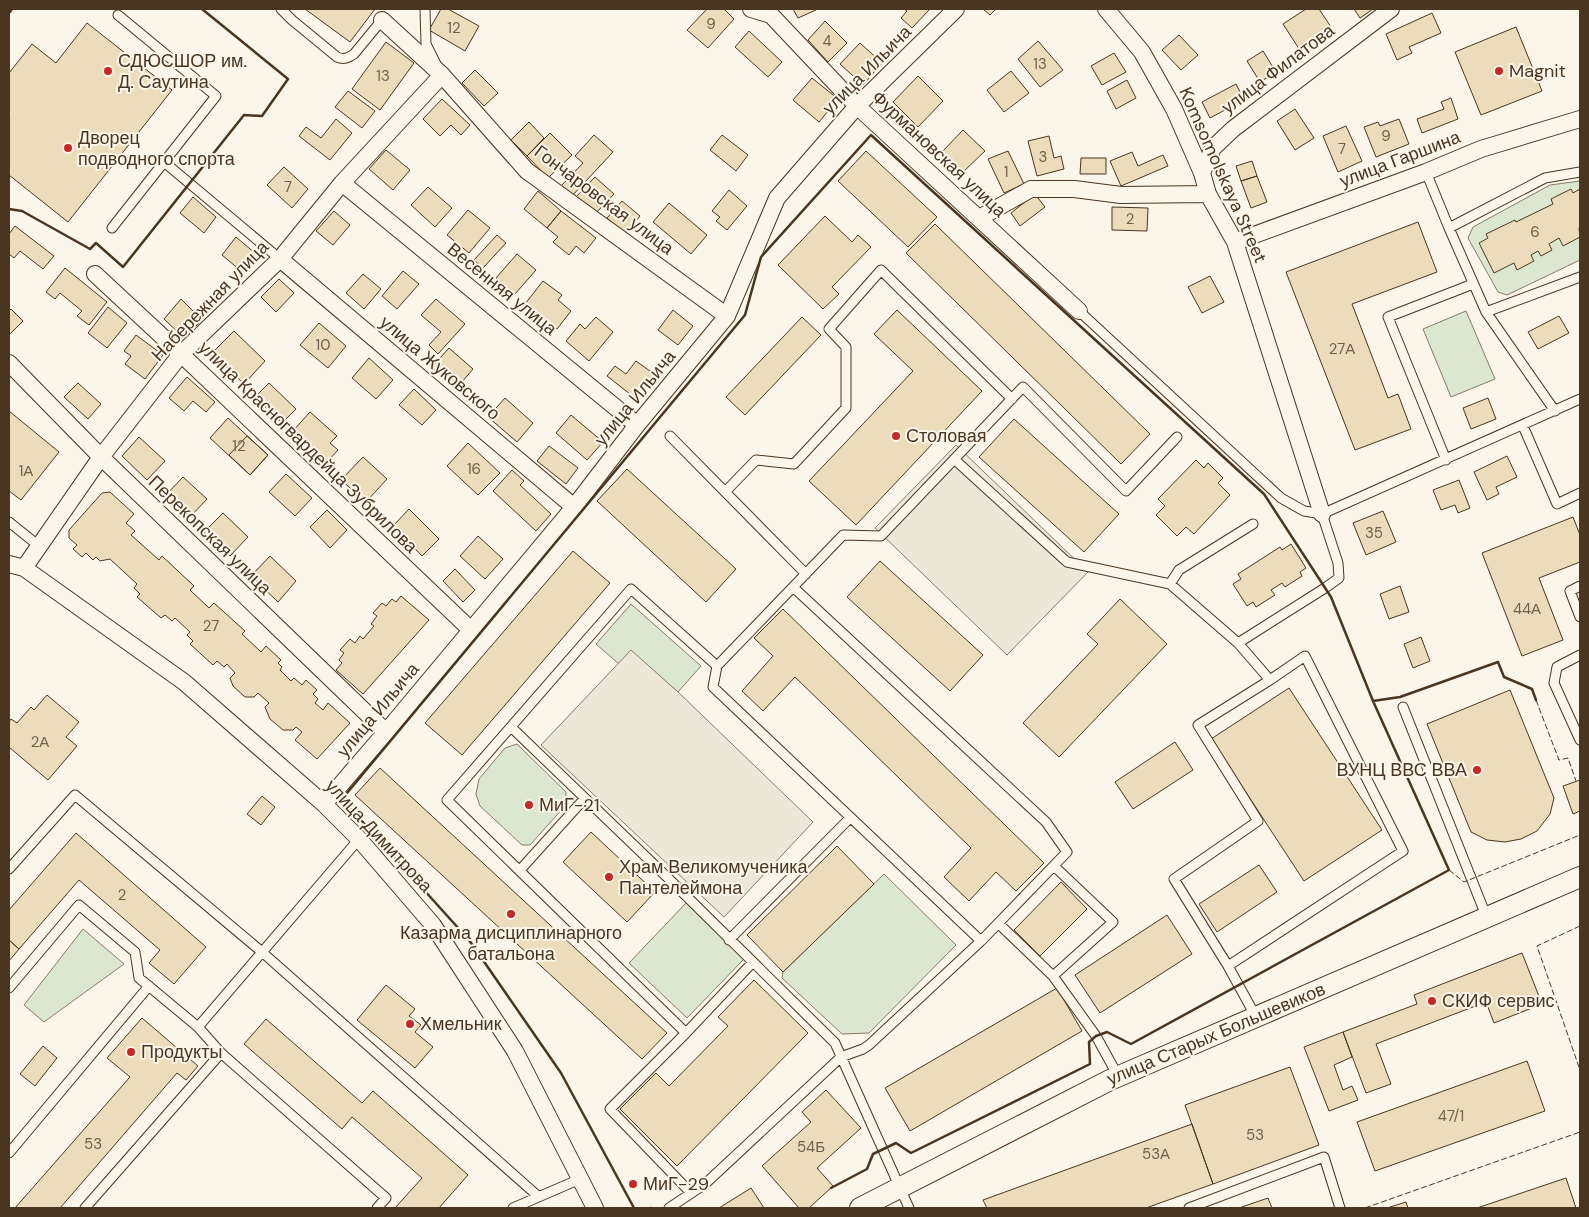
<svg xmlns="http://www.w3.org/2000/svg" width="1589" height="1217" viewBox="0 0 1589 1217" font-family="'DM Sans',sans-serif">
<style>
.green{fill:#dce7d0;stroke:#887966}
.parking{fill:#ede7d9;stroke:#887966}
.building{fill:#ecdcbc;stroke:#4a3520}
.lines{fill:none;stroke-linecap:round;stroke-linejoin:round}
.service-casing{stroke:#4a3520;stroke-width:11}
.minor-casing{stroke:#4a3520;stroke-width:18}
.tertiary-casing{stroke:#4a3520;stroke-width:22}
.service{stroke:#fbf6e9;stroke-width:9}
.minor{stroke:#fbf6e9;stroke-width:16}
.tertiary{stroke:#fbf6e9;stroke-width:20}
.fence{stroke:#4a3520;stroke-width:1;stroke-dasharray:6 2.5;stroke-linecap:butt}
.wall{stroke:#4a3520;stroke-width:2.5}
.poi-dot{fill:#c62828;stroke:#fbf6e9;stroke-width:2}
.labels{text-anchor:middle;dominant-baseline:central;stroke-width:4;stroke-linejoin:round;paint-order:stroke}
.number-label{font-size:15px;fill:#725f47}
.poi-label{font-size:18px;fill:#4a3520;stroke:#fbf6e9;text-anchor:start}
.street-label{font-size:18px;fill:#4a3520;stroke:#fbf6e9}
</style>
<rect width="100%" height="100%" fill="#fbf6e9"/>
<path class="green" d="M1580 181V260L1507 295 1498 292 1468 238 1473 227 1550 185Z
M1466 311 1495 379 1451 397 1423 329Z
M631 604 701 666 678 692 631 651 619 664 596 644Z
M517 744 566 792 565 806 530 845H522L480 806 476 794 479 779 505 748Z
M884 874 956 945 869 1033 842 1034 782 978 783 972Z
M686 903 744 959 687 1018 629 963Z
M83 929 124 964 44 1022 24 1005Z"/>
<path class="parking" d="M956 445 1088 572 1007 655 875 528Z
M631 650 678 692 813 822 724 917 541 745Z"/>
<path class="building" d="M305 9H375L350 42Z
M441 9H448L479 26 465 51 429 30Z
M707 9H724L734 19 708 48 687 30Z
M793 9H815L816 10 798 18Z
M904 9H930L912 28 901 18 907 11Z
M983 9H996L990 15Z
M1306 9H1319L1335 33 1303 55 1283 24Z
M1354 9H1373L1360 18Z
M1432 13 1441 33 1409 47 1412 53 1397 60 1386 34Z
M825 21 847 43 828 62 808 40Z
M87 23 172 90 68 222 9 175V120L10 118 9 117V73L32 44 56 63Z
M1516 27 1542 91 1481 115 1455 52Z
M749 31 782 62 768 77 735 47Z
M1179 35 1198 55 1181 70 1162 50Z
M1038 41 1063 70 1040 87 1018 59Z
M386 42 414 63 380 110 352 89Z
M860 43 882 63 863 85 840 64Z
M1263 51 1276 72 1260 82 1247 61Z
M1114 53 1126 72 1102 85 1091 66Z
M475 70 498 93 484 106 462 83Z
M1011 71 1029 93 1004 112 987 90Z
M918 76 943 101 918 127 893 102Z
M812 78 838 99 819 122 793 100Z
M1127 80 1136 98 1116 109 1107 91Z
M1236 84 1244 100 1210 118 1202 102Z
M348 91 375 111 362 128 335 107Z
M1451 98 1458 119 1422 133 1417 119 1444 109 1441 102Z
M442 99 470 125 461 135 451 125 440 136 423 119Z
M1295 109 1314 138 1295 150 1277 121Z
M336 119 352 133 330 160 299 136 306 127 321 138Z
M1399 119 1409 144 1376 157 1364 127 1378 122 1380 126Z
M529 122 544 138 527 156 511 140Z
M1346 126 1362 161 1338 172 1323 136Z
M963 130 985 151 962 173 942 152Z
M550 133 572 155 548 178 527 156Z
M594 135 613 152 571 197 560 187 583 163 575 156Z
M722 135 748 155 736 171 710 150Z
M1049 136 1054 158 1061 156 1064 169 1037 176 1028 141Z
M386 150 410 170 393 190 369 169Z
M866 151 937 217 908 247 838 181Z
M1008 151 1024 184 1004 193 988 159Z
M1132 152 1138 166 1163 155 1168 166 1121 186 1110 161Z
M1081 158H1106V174H1080Z
M1252 161 1257 176 1241 181 1236 166Z
M284 167 308 189 292 208 267 185Z
M1257 176 1267 202 1251 208 1241 181Z
M595 177 614 194 594 215 575 198Z
M428 187 452 208 435 227 411 205Z
M1571 189 1573 193 1580 189V227L1579 228 1580 237 1563 246 1559 238 1549 244 1552 250 1541 256 1538 251 1531 255 1534 261 1517 270 1514 263 1494 273 1479 243 1488 238 1486 234 1515 220 1516 222 1553 204 1551 199Z
M729 190 747 206 727 230 716 221 720 217 712 211Z
M538 191 561 211 547 228 524 209Z
M1035 194 1045 207 1020 226 1011 213Z
M193 197 216 217 204 233 180 213Z
M622 201 640 216 625 234 607 218Z
M669 203 707 235 691 254 653 222Z
M1112 207 1148 208 1147 231 1112 230Z
M468 210 490 228 469 253 447 235Z
M334 211 350 225 333 245 316 231Z
M561 211 596 238 584 253 576 246 569 255 553 242 558 237 547 228Z
M825 216 852 242 858 235 871 247 832 287 839 294 823 309 778 265Z
M1418 222 1437 272 1352 304 1388 398 1398 394 1411 429 1355 450 1286 272Z
M935 224 1150 434 1121 464 906 253Z
M15 226 54 256 43 269 20 251 14 258 9 254V234Z
M497 235 506 243 483 268 474 260Z
M236 237 256 254 241 271 222 255Z
M517 254 536 270 515 294 496 278Z
M65 268 107 302 89 325 77 316 82 311 60 293 55 299 46 292Z
M403 271 419 284 397 309 382 296Z
M363 274 381 289 364 309 346 293Z
M1210 276 1224 302 1202 313 1188 287Z
M279 279 294 293 276 312 261 297Z
M543 281 562 295 558 300 571 311 557 329 525 304Z
M181 299 202 320 184 338 164 319Z
M436 299 465 324 438 354 429 345 441 332 421 315Z
M108 307 127 323 107 348 88 333Z
M11 309 23 321 9 335V311Z
M673 310 693 326 678 345 658 330Z
M897 310 982 391 856 525 809 481 913 371 874 334Z
M1559 316 1569 333 1538 349 1528 332Z
M596 317 613 332 589 361 566 341 580 324 585 329Z
M802 317 821 335 745 415 726 397Z
M319 323 346 346 328 368 300 345Z
M234 331 265 361 244 384 212 353Z
M136 335 163 355 145 379 125 364 131 356 124 351Z
M449 348 473 369 456 389 432 367Z
M369 358 393 380 376 399 352 378Z
M636 361 654 374 635 398 607 376 615 366 626 374Z
M187 377 215 402 206 412 193 401 184 411 169 398Z
M78 383 101 404 88 419 64 397Z
M269 383 296 409 282 423 255 397Z
M414 389 436 410 422 425 399 405Z
M505 398 533 423 517 442 488 417Z
M1488 398 1496 419 1471 429 1463 408Z
M9 411 59 452 21 500 9 491Z
M310 412 337 436 330 443 338 450 326 463 292 432Z
M571 415 603 442 587 460 556 433Z
M228 418 268 455 250 475 210 438Z
M1014 419 1119 514 1084 552 979 457Z
M247 436 268 455 250 475 229 455Z
M139 437 165 461 147 480 122 456Z
M468 443 500 473 478 495 447 466Z
M549 446 578 468 566 484 537 461Z
M1507 456 1517 477 1496 487 1499 494 1487 500 1474 472Z
M363 457 387 479 366 502 341 480Z
M1196 460 1204 468 1208 463 1223 478 1218 483 1230 495 1194 534 1186 527 1177 536 1156 515 1165 506 1158 499Z
M627 469 736 569 706 602 597 501Z
M512 470 524 481 520 485 551 514 536 531 493 491Z
M286 474 312 498 295 516 269 492Z
M183 477 207 499 189 518 165 496Z
M1459 480 1470 508 1458 513 1455 505 1441 510 1433 490Z
M110 492 134 514 126 523 135 531 131 535 159 560 162 556 194 586 190 590 209 608 214 603 245 631 242 634 261 652 266 646 281 660 278 663 282 667 280 670 291 681 294 678 302 685 306 680 317 690 313 694 318 699 315 703 323 710 328 703 350 723 317 759 295 740 302 732 296 727 293 730H283L270 719 265 707 269 703 258 693 254 697H245L233 686 230 678 235 673 227 664 224 667 217 661 213 665 190 644 193 641 187 635 190 632 175 618 172 621 165 615 161 618 137 597 140 594 134 588 137 584 110 559 100 561 96 557 93 560 86 553 82 557 73 549 77 545 69 538V530L102 493Z
M409 509 439 539 422 556 393 526Z
M327 510 347 530 330 548 310 527Z
M1383 511 1396 542 1366 555 1353 523Z
M223 513 248 537 230 556 204 532Z
M1573 517 1580 535V562L1539 578 1563 640 1522 656 1482 553Z
M478 536 503 559 485 579 460 556Z
M1291 544 1306 568 1300 572 1302 576 1285 587 1282 583 1271 590 1275 595 1256 607 1253 602 1247 606 1233 584 1241 579 1238 574 1280 547 1282 550Z
M573 551 610 583 462 755 425 723Z
M270 556 296 581 278 602 251 576Z
M880 561 983 655 950 691 847 597Z
M455 569 475 590 463 602 443 581Z
M1400 586 1409 612 1389 619 1380 594Z
M401 596 429 620 363 694 336 670 342 663 339 660 344 653 340 650 350 639 355 643 360 636 363 639 374 626 371 624 377 616 373 613 382 603 386 606 392 599 396 602Z
M1120 599 1167 644 1059 757 1023 723 1098 644 1087 634Z
M783 609 1044 863 1016 891 996 872 969 901 944 877 971 848 795 677 763 711 742 691 773 656 754 638Z
M1421 637 1430 661 1413 668 1404 644Z
M1289 688 1382 830 1304 881 1211 739Z
M1510 690 1554 798 1550 814 1537 831 1521 839 1505 842 1487 840 1471 832 1427 724Z
M47 695 79 722 66 737 77 746 48 780 10 748 9 750V722L11 719 17 723 31 707 34 710Z
M1175 742 1193 770 1133 809 1115 782Z
M380 768 667 1033 642 1059 355 795Z
M1580 780V811L1573 814 1563 786Z
M262 796 275 807 261 825 247 814Z
M591 832 655 892 627 922 563 862Z
M76 833 206 947 174 984 149 963 160 950 79 880 19 949 9 940V910Z
M837 846 874 884 783 972 747 935Z
M1259 865 1277 892 1217 932 1199 904Z
M1061 882 1087 909 1040 956 1014 930Z
M1167 915 1192 954 1100 1013 1075 975Z
M9 940 19 949 9 961Z
M1522 953 1542 1004 1494 1023 1486 1002 1376 1044 1391 1084 1366 1093 1343 1032 1417 1004 1414 995Z
M754 980 808 1033 677 1166 620 1109 656 1073 669 1086 728 1026 718 1017Z
M386 985 415 1009 409 1016 421 1025 415 1032 433 1047 415 1068 357 1020Z
M1057 988 1082 1031 910 1131 885 1088Z
M142 1018 198 1066 186 1080 177 1073 60 1208H15L130 1077 107 1058Z
M266 1019 362 1103 373 1091 468 1175 439 1208H395L422 1178 352 1117 342 1129 244 1044Z
M1343 1032 1352 1057 1334 1065 1343 1090 1352 1086 1358 1100 1329 1111 1304 1047Z
M43 1046 57 1058 35 1086 20 1074Z
M1527 1061 1545 1111 1375 1171 1357 1122Z
M1290 1067 1319 1145 1213 1184 1185 1105Z
M826 1090 861 1128 817 1168 833 1186 809 1208H799L762 1166 811 1122 802 1112Z
M1192 1124 1213 1184 1146 1208H987L983 1200Z
M1566 1178 1576 1208H1477Z
M751 1188 764 1208H719Z
M1268 1198 1272 1208H1239Z
M1406 1202 1408 1208H1387Z"/>
<g class="lines">
<defs>
<path id="service" d="M281 9 292 20 337 57C344 60 348 58 354 54L382 20
M425 9 426 44 436 64
M164 162 280 259
M1426 172 1449 228 1486 312 1580 277
M112 228 216 96 118 15
M1449 228 1545 178 1580 172
M1079 311 1281 498 1304 511 1322 514 1580 399
M1486 312 1555 411
M1523 426 1557 504 1580 493
M670 436 806 574
M954 459 1067 562 1170 584 1238 643 1270 680 1198 725 1258 821 1174 879 1228 966 1256 1017
M1446 460 1388 317 1473 284
M725 492 756 460 794 464 846 408V347L829 329 881 270 1012 399
M9 522 39 546
M1170 584 1179 570 1253 524
M1580 586 1570 591 1580 617
M793 587 1046 822 1067 852 981 941
M1238 643 1325 588 1339 578 1338 563 1322 514
M1580 655 1557 667 1554 683 1580 740
M717 666 843 535 881 536 1023 387 1126 491 1177 437
M1403 707 1487 918
M511 727 668 878 835 1043 909 1208
M9 869 75 795 262 952 539 1197
M520 870 585 798
M999 924 1053 976 1096 1036 1118 1076
M729 940 850 818
M1228 966 1403 851 1305 656 1270 680
M1053 976 1113 922 1054 866
M9 988 79 905 135 952 139 978 198 1027 221 1053
M198 1027 359 839
M686 1033 753 962
M9 1153 149 986
M85 1208 221 1053 386 1198 377 1208
M513 1208 580 1179
M669 1208 705 1184 841 1057 863 1049 869 1045 981 941 713 687 717 666 631 589 447 800 686 1033 610 1109 691 1193
M1189 1208 1324 1157 1340 1208"/>
<path id="minor" d="M751 9 771 15 857 106 1079 311
M1106 9 1142 52 1174 109 1202 173 1208 194 1235 242 1322 514
M382 20 442 75 527 171 727 316
M1202 173 1213 148 1233 129 1391 9
M342 183 637 425
M979 218 1031 189H1074L1121 195 1208 194
M1235 242 1426 172 1481 149 1580 119
M280 259 574 507
M95 274 181 354 471 630
M9 363 101 457 386 732
M9 564 24 568 184 682 324 804 359 839 433 925 515 1051 595 1208
M24 568 101 457 181 354 280 259 342 183 442 75
M324 804 386 732 574 507 637 425 727 316 777 198 857 106 956 9"/>
<path id="tertiary" d="M860 1208 1110 1080 1580 877"/>
</defs>
<use href="#service" class="service-casing"/>
<use href="#minor" class="minor-casing"/>
<use href="#tertiary" class="tertiary-casing"/>
<use href="#service" class="service"/>
<use href="#minor" class="minor"/>
<use href="#tertiary" class="tertiary"/>
<path class="fence" d="M1536 700 1559 760 1568 758 1576 781
M1449 870 1464 882 1580 835
M1580 926 1537 946 1580 1070
M1365 1208 1580 1132"/>
<path class="wall" d="M9 13 12 9
M9 209 22 211 90 249 96 243 123 267 244 115 262 116 288 79 202 9
M1373 701 1400 697 1498 662 1504 677 1532 689 1536 700
M634 1208 561 1073 469 940 342 799 745 315 761 257 871 135 1264 494 1331 597 1373 701 1449 870 1131 1044 1107 1032 1096 1036 1089 1042 1090 1064 911 1153 896 1143 873 1154 867 1169 831 1188
M650 1208H651"/>
</g>
<g class="poi-dot">
<circle cx="108" cy="71" r="5"/>
<circle cx="1499" cy="71" r="5"/>
<circle cx="68" cy="148" r="5"/>
<circle cx="896" cy="436" r="5"/>
<circle cx="1477" cy="770" r="5"/>
<circle cx="529" cy="805" r="5"/>
<circle cx="609" cy="877" r="5"/>
<circle cx="511" cy="914" r="5"/>
<circle cx="1432" cy="1001" r="5"/>
<circle cx="410" cy="1024" r="5"/>
<circle cx="131" cy="1052" r="5"/>
<circle cx="633" cy="1184" r="5"/>
</g>
<g class="labels">
<g class="number-label">
<text x="711" y="24">9</text>
<text x="454" y="28">12</text>
<text x="827" y="41">4</text>
<text x="1040" y="64">13</text>
<text x="383" y="76">13</text>
<text x="1386" y="136">9</text>
<text x="1342" y="149">7</text>
<text x="1043" y="157">3</text>
<text x="1006" y="172">1</text>
<text x="288" y="187">7</text>
<text x="1130" y="219">2</text>
<text x="1535" y="232">6</text>
<text x="323" y="345">10</text>
<text x="1342" y="349">27А</text>
<text x="239" y="446">12</text>
<text x="474" y="469">16</text>
<text x="26" y="471">1А</text>
<text x="1374" y="533">35</text>
<text x="1527" y="609">44А</text>
<text x="211" y="626">27</text>
<text x="40" y="742">2А</text>
<text x="122" y="895">2</text>
<text x="1451" y="1116">47/1</text>
<text x="1255" y="1135">53</text>
<text x="93" y="1144">53</text>
<text x="811" y="1147">54Б</text>
<text x="1156" y="1154">53А</text>
</g>
<g class="poi-label">
<text x="118" y="61">СДЮСШОР им.<tspan x="118" dy="21">Д. Саутина</tspan></text>
<text x="1509" y="71">Magnit</text>
<text x="78" y="138">Дворец<tspan x="78" dy="21">подводного спорта</tspan></text>
<text x="906" y="436">Столовая</text>
<text x="1467" y="770" text-anchor="end">ВУНЦ ВВС ВВА</text>
<text x="539" y="805">МиГ-21</text>
<text x="619" y="867">Храм Великомученика<tspan x="619" dy="21">Пантелеймона</tspan></text>
<text x="511" y="933" text-anchor="middle">Казарма дисциплинарного<tspan x="511" dy="21">батальона</tspan></text>
<text x="1442" y="1001">СКИФ сервис</text>
<text x="420" y="1024">Хмельник</text>
<text x="141" y="1052">Продукты</text>
<text x="643" y="1184">МиГ-29</text>
</g>
<g class="street-label">
<text transform="translate(1278 69) rotate(-37)">улица Филатова</text>
<text transform="translate(867 70) rotate(-45)">улица Ильича</text>
<text transform="translate(939 154) rotate(43)">Фурмановская улица</text>
<text transform="translate(1400 159) rotate(-21)">улица Гаршина</text>
<text transform="translate(1223 175) rotate(66)">Komsomolskaya Street</text>
<text transform="translate(604 200) rotate(37)">Гончаровская улица</text>
<text transform="translate(502 289) rotate(39)">Весенняя улица</text>
<text transform="translate(210 301) rotate(-46)">Набережная улица</text>
<text transform="translate(440 368) rotate(40)">улица Жуковского</text>
<text transform="translate(635 398) rotate(-51)">улица Ильича</text>
<text transform="translate(308 447) rotate(44)">улица Красногвардейца Зубрилова</text>
<text transform="translate(210 535) rotate(44)">Перекопская улица</text>
<text transform="translate(378 710) rotate(-50)">улица Ильича</text>
<text transform="translate(379 836) rotate(47)">улица Димитрова</text>
<text transform="translate(1216 1034) rotate(-23)">улица Старых Большевиков</text>
</g>
</g>
<rect width="1589" height="1217" fill="none" stroke="#4a3520" stroke-width="20"/>
</svg>
